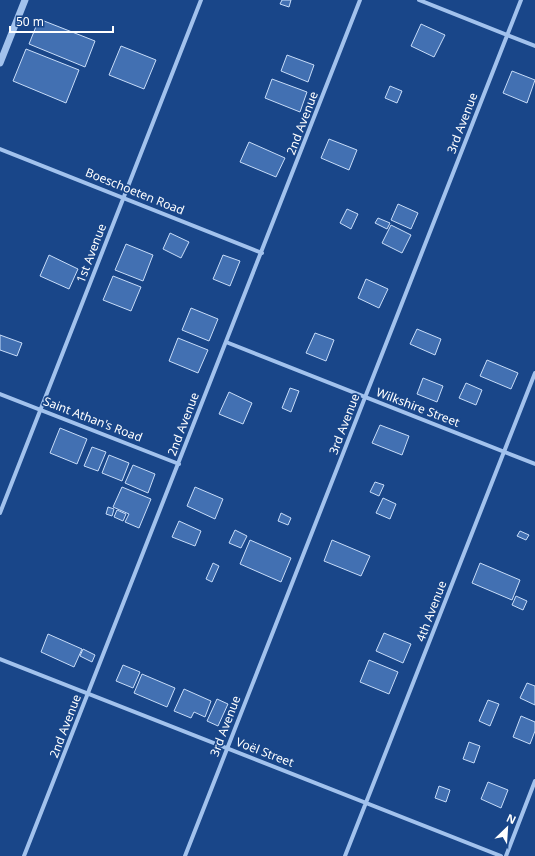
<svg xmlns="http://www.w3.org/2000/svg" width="535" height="856" viewBox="0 0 535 856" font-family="'Noto Sans',sans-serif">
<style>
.building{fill:#4270b2;stroke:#c8ddf9}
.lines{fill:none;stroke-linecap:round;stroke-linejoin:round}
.minor{stroke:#a2c2ed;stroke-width:4}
.tertiary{stroke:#a2c2ed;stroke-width:7}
.labels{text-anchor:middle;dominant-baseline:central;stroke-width:3.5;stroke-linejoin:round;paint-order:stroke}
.street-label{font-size:12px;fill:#fff;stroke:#194689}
</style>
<rect width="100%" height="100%" fill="#194689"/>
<path class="building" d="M282 0H291L289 7 280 4Z
M39 19 95 41 85 67 29 44Z
M421 24 445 35 434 57 411 46Z
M121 46 156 60 144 89 109 75Z
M26 49 79 70 66 103 13 81Z
M287 55 314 65 308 82 281 71Z
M512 71 535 80 527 103 503 93Z
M272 79 307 92 300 112 265 98Z
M390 86 402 91 397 103 385 98Z
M329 139 357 150 349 170 321 158Z
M249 142 285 158 276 177 240 162Z
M398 204 418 213 411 229 391 220Z
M347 209 358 214 351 229 340 223Z
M378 218 390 223 387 229 375 223Z
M391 225 411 235 402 253 382 243Z
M170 233 189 242 181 258 163 249Z
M126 244 153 255 143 281 115 270Z
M49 255 78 269 69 289 40 276Z
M223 255 240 261 230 286 213 279Z
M113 276 141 287 131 311 103 300Z
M366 279 388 289 379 308 358 298Z
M191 308 218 319 209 341 182 330Z
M417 329 441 339 435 355 410 344Z
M315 333 334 340 326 361 306 353Z
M0 335 22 343 17 356 0 350Z
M178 338 208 350 198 373 169 361Z
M487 360 518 373 511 389 480 376Z
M423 378 443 386 437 402 417 394Z
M466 383 482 390 476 405 459 398Z
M290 388 299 391 291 412 282 408Z
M229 392 252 403 243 424 219 414Z
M380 425 409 436 402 455 372 443Z
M60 428 87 439 77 464 50 453Z
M92 447 106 452 98 471 84 466Z
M109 455 129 463 122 481 102 473Z
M133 465 155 474 148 493 125 483Z
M375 482 384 485 379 496 370 492Z
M122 487 151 499 139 528 125 522 129 514 113 507Z
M195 487 223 499 215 519 187 506Z
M383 498 396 504 390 519 376 513Z
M108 507 114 509 112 516 106 514Z
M117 510 126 514 123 521 114 517Z
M281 513 291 518 288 525 278 521Z
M179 521 201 531 195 546 172 537Z
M235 530 247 536 241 548 229 543Z
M520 531 529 535 526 540 517 536Z
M250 540 291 558 281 582 240 564Z
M332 540 370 556 361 576 324 561Z
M213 563 219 566 212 582 206 579Z
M480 563 520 580 512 600 472 583Z
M516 596 527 601 523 610 512 605Z
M384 633 411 644 403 663 376 651Z
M48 634 82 649 74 667 41 652Z
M83 649 95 655 92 662 80 656Z
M369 660 398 672 389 694 360 682Z
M123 665 140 672 133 688 116 681Z
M142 674 175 688 167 707 134 693Z
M527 683 535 686V705L520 698Z
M184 689 211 701 205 717 194 712 191 718 174 711Z
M217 699 228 704 218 726 207 721Z
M488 700 499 704 490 726 479 721Z
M521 716 535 722V731L530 744 513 737Z
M469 742 480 746 474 763 463 759Z
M488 782 508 790 501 808 481 799Z
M439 786 450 790 446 802 435 798Z"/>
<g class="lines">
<path class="minor" d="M419 0 535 46
M0 149 262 253
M226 342 535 464
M0 394 179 464
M0 513 201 0
M0 659 501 856
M24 856 360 0
M185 856 521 0
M345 856 535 373
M506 856 535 781"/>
<path class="tertiary" d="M0 63 25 0"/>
</g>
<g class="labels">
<g class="street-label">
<text transform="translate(302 123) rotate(-69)">2nd Avenue</text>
<text transform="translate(462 123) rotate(-69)">3rd Avenue</text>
<text transform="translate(135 191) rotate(22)">Boeschoeten Road</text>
<text transform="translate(91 253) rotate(-69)">1st Avenue</text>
<text transform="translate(418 407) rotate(21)">Wilkshire Street</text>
<text transform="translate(93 419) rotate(21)">Saint Athan's Road</text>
<text transform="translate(183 424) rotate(-69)">2nd Avenue</text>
<text transform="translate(344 424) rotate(-69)">3rd Avenue</text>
<text transform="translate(431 611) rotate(-69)">4th Avenue</text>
<text transform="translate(65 726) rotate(-69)">2nd Avenue</text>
<text transform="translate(225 726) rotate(-69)">3rd Avenue</text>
<text transform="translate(265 752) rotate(21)">Voël Street</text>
</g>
</g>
<g transform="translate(507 828) rotate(25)" stroke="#194689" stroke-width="3" paint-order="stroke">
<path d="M0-3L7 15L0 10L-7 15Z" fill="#ffffff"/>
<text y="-6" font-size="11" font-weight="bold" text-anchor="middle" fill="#ffffff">N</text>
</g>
<path d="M10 26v6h103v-6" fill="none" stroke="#ffffff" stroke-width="2"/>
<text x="16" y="26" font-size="12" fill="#ffffff" stroke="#194689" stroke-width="3" paint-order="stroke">50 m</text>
</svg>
